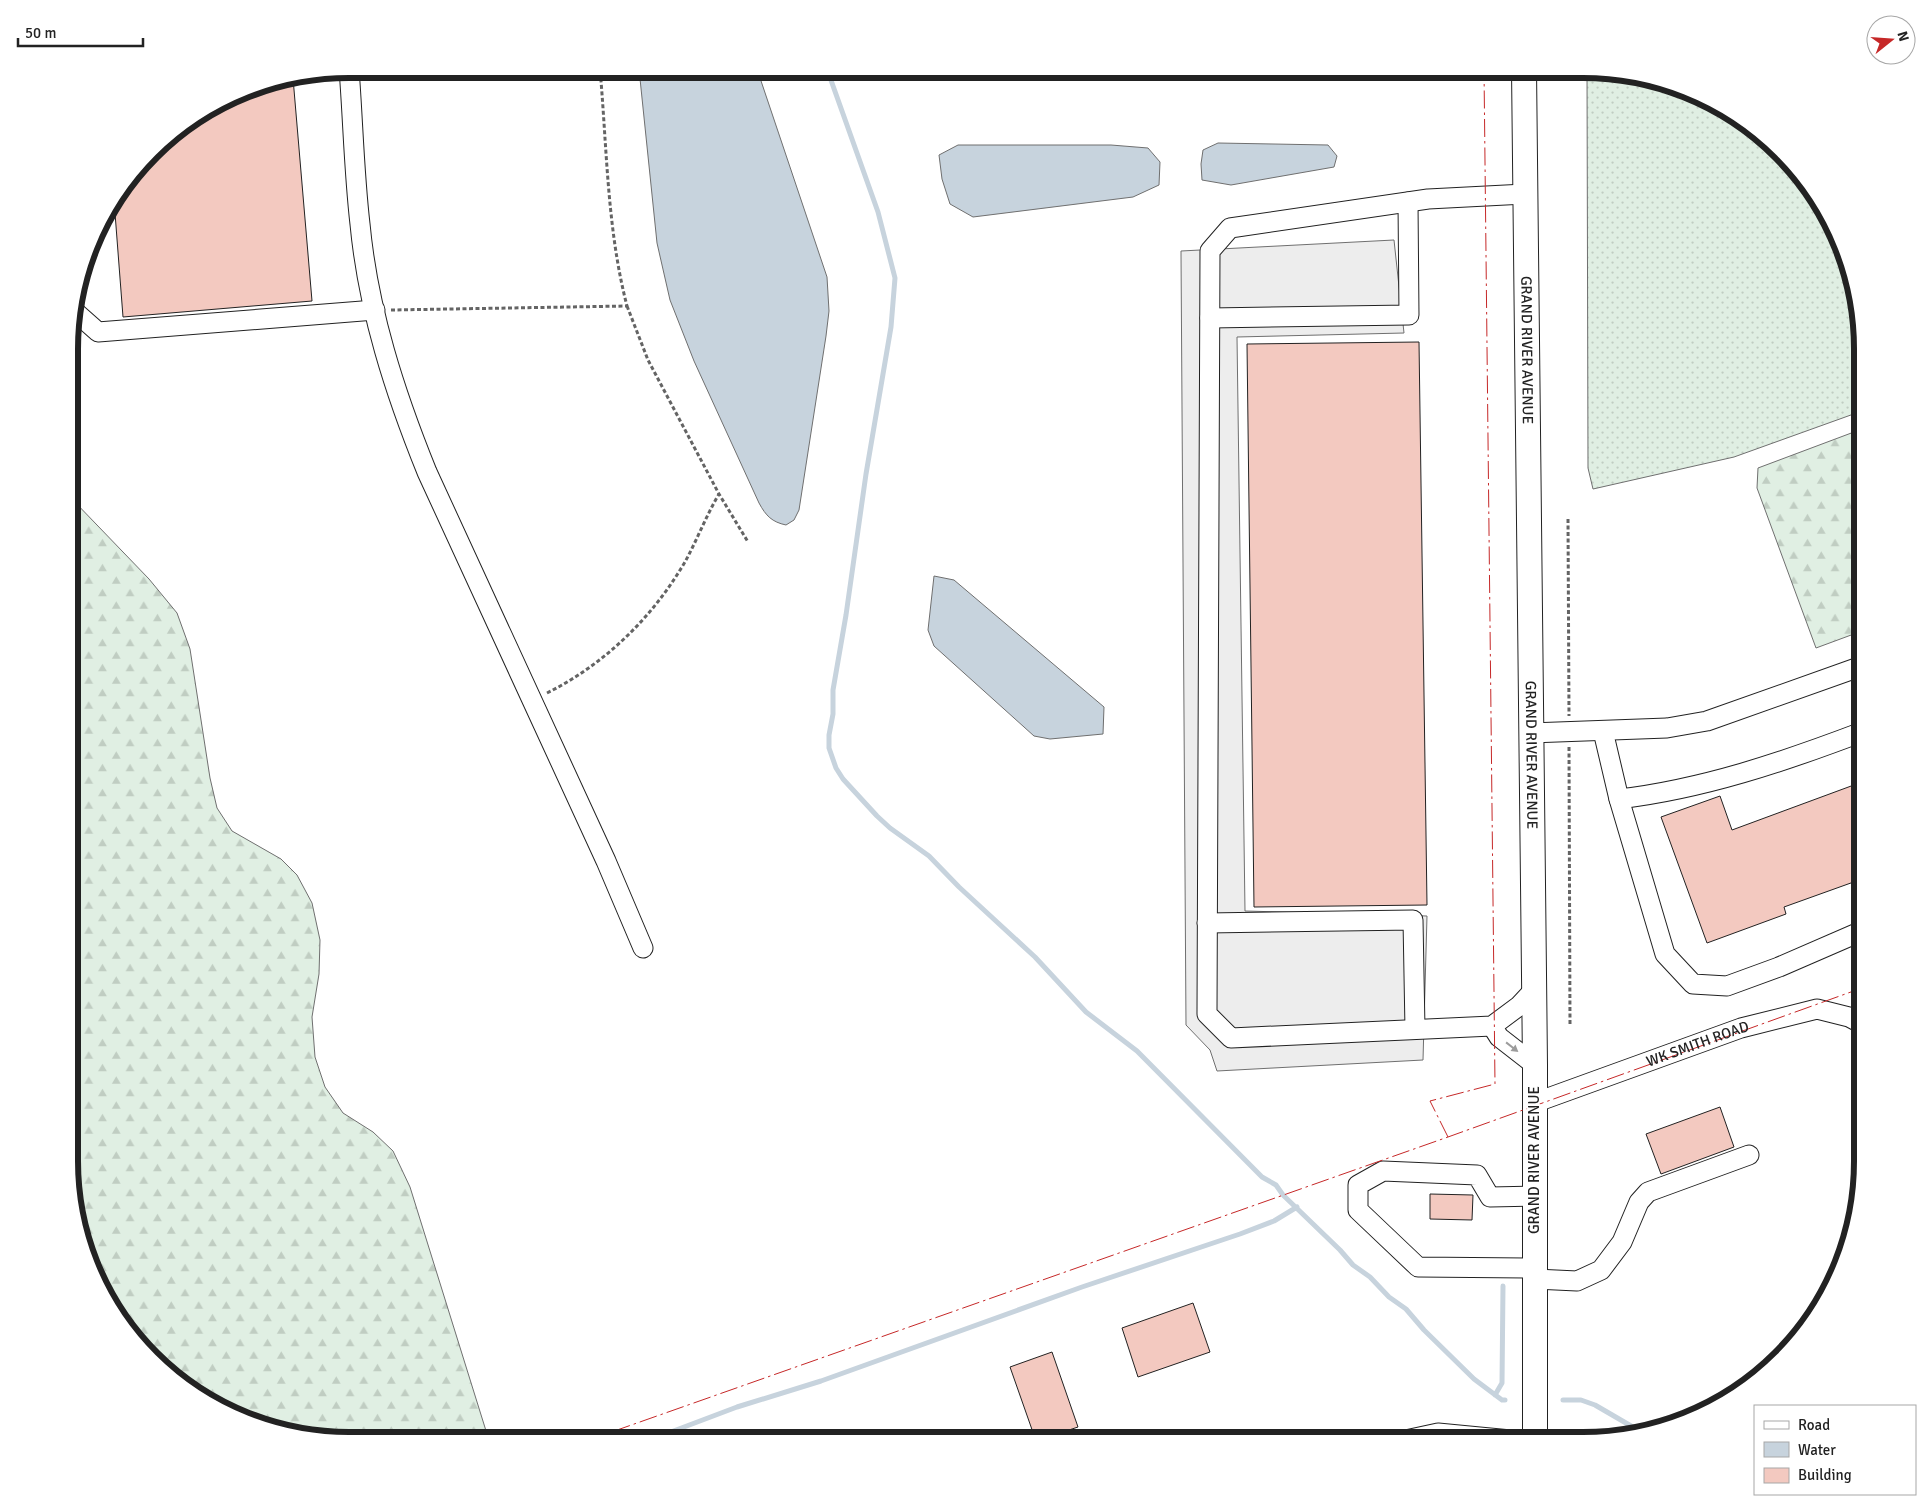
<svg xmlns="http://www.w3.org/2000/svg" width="1931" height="1510" viewBox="0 0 1931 1510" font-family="Signika,sans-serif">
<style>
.grass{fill:url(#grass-dots);stroke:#6f6f6f}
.forest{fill:url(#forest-firs);stroke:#6f6f6f}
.parking{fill:#ededed;stroke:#6f6f6f}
.water{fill:#c7d3dd;stroke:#6f6f6f}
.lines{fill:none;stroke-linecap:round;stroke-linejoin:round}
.stream{stroke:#c7d3dd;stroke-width:5}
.building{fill:#f3c9c0;stroke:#222}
.minor-casing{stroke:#222;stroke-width:21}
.major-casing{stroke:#222;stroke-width:26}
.path{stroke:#646464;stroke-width:3;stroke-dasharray:4 2.5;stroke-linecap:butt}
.minor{stroke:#fff;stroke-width:19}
.major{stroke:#fff;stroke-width:24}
.power{stroke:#c62828;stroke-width:1;stroke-dasharray:18 4 2.5 4;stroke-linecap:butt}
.oneway{fill:#9c9c9c}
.labels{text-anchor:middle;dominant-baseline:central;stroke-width:4;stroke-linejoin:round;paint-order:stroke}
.street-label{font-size:15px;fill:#222;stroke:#fff}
.rim{fill:none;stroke:#222;stroke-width:6}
</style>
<defs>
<pattern id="grass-dots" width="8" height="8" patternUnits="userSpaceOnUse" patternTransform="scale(1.25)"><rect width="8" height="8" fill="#e0efe3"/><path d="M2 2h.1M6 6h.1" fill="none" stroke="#c0cdc2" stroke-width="1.8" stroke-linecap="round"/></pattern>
<pattern id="forest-firs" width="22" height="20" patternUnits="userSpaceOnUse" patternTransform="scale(1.25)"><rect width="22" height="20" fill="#e0efe3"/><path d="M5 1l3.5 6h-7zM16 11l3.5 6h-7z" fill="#c0cdc2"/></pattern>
</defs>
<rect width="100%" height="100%" fill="#fff"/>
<path class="grass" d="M1587 69H1601L1690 90 1767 138 1834 225 1853 276 1862 348V411L1734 457 1593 489 1588 468Z"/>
<path class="forest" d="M1862 429V631L1816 648 1757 488 1758 468Z
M71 498 149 579 177 613 190 649 210 778 217 808 232 831 281 859 297 875 312 903 320 940 319 974 312 1017 315 1057 325 1087 343 1113 373 1132 393 1151 410 1187 487 1434 485 1441H330L241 1420 164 1372 98 1285 69 1180Z"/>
<path class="parking" d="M1394 240 1404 333 1237 337 1245 911 1427 916 1423 1060 1217 1071 1210 1050 1186 1025 1181 251Z"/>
<path class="water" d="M639 69H757L827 277 829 311 826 336 799 510 794 520 786 525C772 522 766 516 759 503L694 361 670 300 657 243Z
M1218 143 1328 145 1337 156 1334 167 1231 185 1202 180 1201 164 1203 150Z
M958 145H1111L1148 148 1160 162 1159 185 1133 197 973 217 950 204 942 179 939 155Z
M934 576 954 580 1104 707 1103 734 1050 739 1034 736 934 646 928 630Z"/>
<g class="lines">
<path class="stream" d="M827 69 878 212 895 278 891 327 866 474 846 615 833 690V714L829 735V748L836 768 843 779 877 816 890 828 929 856 959 887 1035 957 1086 1012 1137 1051 1262 1177 1276 1185 1283 1195 1340 1250 1353 1265 1370 1277 1389 1297 1406 1309 1424 1330 1474 1379 1502 1400H1505
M1495 1395 1502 1383 1503 1286
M1563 1400H1581L1595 1405 1638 1430
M1659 1426 1705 1411
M647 1441 737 1407 821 1381 1082 1287 1240 1234 1274 1221 1297 1207"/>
</g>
<path class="building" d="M293 78 312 301 123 317 114 200 164 138 258 84Z
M1419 342 1427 905 1254 907 1247 344Z
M1862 782V879L1784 907 1786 914 1707 943 1661 817 1720 796 1732 830Z
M1720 1107 1734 1147 1661 1174 1646 1134Z
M1430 1194 1473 1195 1472 1220 1430 1219Z
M1193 1303 1210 1352 1138 1377 1122 1328Z
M1052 1352 1078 1427 1036 1441 1010 1367Z"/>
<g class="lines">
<defs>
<g id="minor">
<path d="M349 69C353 120 354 172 360 224 368 310 395 393 427 472L606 861 643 948"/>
<path d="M1525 194 1428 199 1230 228 1210 251 1207 1014 1231 1038 1492 1026 1519 1006 1533 991"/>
<path d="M72 309 98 332 375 310"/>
<path d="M1210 318 1409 315 1408 202"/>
<path d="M1603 731 1619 799 1665 954 1693 984 1727 986 1779 967 1862 931"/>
<path d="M1530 733 1667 728 1707 721 1862 666"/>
<path d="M1619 799C1703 789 1783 762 1862 732"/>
<path d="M1207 923 1413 920 1415 1029"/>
<path d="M1492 1026 1499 1037 1535 1065"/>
<path id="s1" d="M1534 1103 1741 1028 1817 1009 1849 1017 1862 1024"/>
<path d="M1534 1196 1490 1197 1477 1175 1383 1171 1358 1185V1210L1418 1267 1535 1268"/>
<path d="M1535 1279 1577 1281 1601 1270 1622 1242 1639 1202 1648 1192 1749 1155"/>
<path d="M1401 1441 1438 1433 1521 1441"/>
</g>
<g id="major">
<path id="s2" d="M1524 69 1535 1065V1441"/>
</g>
</defs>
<use href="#minor" class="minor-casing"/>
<use href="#major" class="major-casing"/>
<path class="path" d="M627 306 648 360 719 494 748 542
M391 310 627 306C607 229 607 148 600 69
M1568 519 1569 716
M547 693C605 664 652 618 685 562 697 540 706 516 719 494
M1569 747 1570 1024"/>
<use href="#minor" class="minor"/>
<use href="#major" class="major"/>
<path class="power" d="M1448 1137 1430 1101 1495 1084 1484 69
M586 1441 1448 1137 1862 988"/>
</g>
<defs><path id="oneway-solid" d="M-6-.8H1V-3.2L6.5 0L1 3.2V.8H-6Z" transform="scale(1.25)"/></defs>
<use class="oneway" href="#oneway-solid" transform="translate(1512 1047) rotate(38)"/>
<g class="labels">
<g class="street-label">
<text stroke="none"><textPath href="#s2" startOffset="281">GRAND RIVER AVENUE</textPath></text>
<text stroke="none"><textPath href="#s2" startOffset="686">GRAND RIVER AVENUE</textPath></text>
<text stroke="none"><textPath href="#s1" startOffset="174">WK SMITH ROAD</textPath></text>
<text transform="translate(1534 1160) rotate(-90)">GRAND RIVER AVENUE</text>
</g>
</g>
<path d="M0 0H1931V1510H0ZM349 78H1583A271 271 0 0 1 1854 349V1161A271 271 0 0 1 1583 1432H349A271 271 0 0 1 78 1161V349A271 271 0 0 1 349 78Z" fill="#fff" fill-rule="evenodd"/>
<path class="rim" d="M349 78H1583A271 271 0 0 1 1854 349V1161A271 271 0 0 1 1583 1432H349A271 271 0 0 1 78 1161V349A271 271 0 0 1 349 78Z"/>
<rect x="1754" y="1405" width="162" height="90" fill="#ffffff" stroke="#a7a7a7"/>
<rect x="1764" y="1421" width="25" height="8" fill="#ffffff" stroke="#a7a7a7"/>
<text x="1798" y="1430" font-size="15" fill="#222222">Road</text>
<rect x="1764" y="1442" width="25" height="15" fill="#c7d3dd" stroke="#a7a7a7"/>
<text x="1798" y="1455" font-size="15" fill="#222222">Water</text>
<rect x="1764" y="1468" width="25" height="15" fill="#f3c9c0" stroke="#a7a7a7"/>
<text x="1798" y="1480" font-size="15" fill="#222222">Building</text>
<g transform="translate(1891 40) rotate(73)"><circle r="24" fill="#ffffff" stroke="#a7a7a7"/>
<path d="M0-4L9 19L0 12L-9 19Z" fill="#c62828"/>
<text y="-8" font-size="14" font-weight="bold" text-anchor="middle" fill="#222222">N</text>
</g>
<path d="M18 38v8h125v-8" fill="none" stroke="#222222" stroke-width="2.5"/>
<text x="25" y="38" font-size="15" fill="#222222" stroke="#ffffff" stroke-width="4" paint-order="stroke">50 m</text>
</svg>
